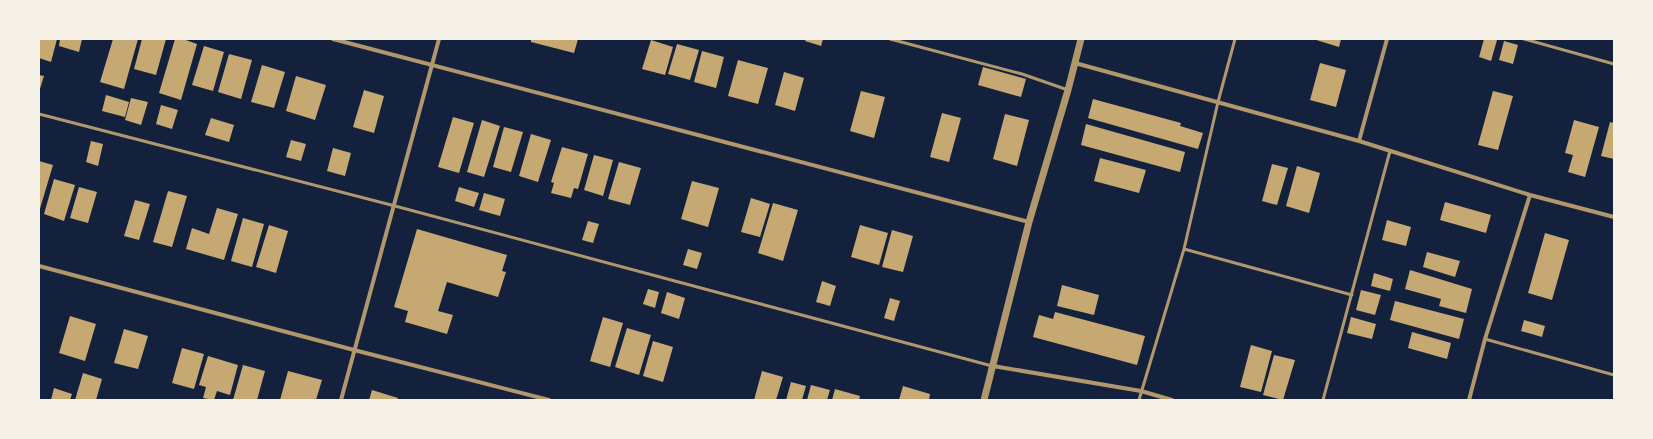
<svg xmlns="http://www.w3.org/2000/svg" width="1653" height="439" viewBox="0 0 1653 439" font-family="Helvetica,sans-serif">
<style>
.building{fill:#c6a872}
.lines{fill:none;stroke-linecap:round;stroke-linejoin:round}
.service{stroke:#b1986c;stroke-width:3}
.minor{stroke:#b1986c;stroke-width:4}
.tertiary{stroke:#b1986c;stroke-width:7}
</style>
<rect width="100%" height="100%" fill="#14213d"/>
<path class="building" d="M39 39H57L51 62 39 58Z
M60 39H82L79 52 59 46Z
M113 39H138L124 89 100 82Z
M142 39H166L156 75 134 69Z
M175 39H183L197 44 181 100 159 93Z
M531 39H578L574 53 531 42Z
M806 39H823L821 46 805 41Z
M1313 39H1341L1339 47Z
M1484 39 1497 40 1491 61 1479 57Z
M651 40 673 47 665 75 642 69Z
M1504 41 1518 45 1513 64 1499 60Z
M677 44 699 50 690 80 668 74Z
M204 46 224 52 213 91 192 85Z
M702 51 724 57 716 88 694 82Z
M229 54 252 60 241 99 218 92Z
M738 60 768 68 758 104 728 96Z
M1320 63 1346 70 1336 107 1310 100Z
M262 65 285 72 274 108 251 102Z
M983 67 1026 79 1021 97 978 85Z
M784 72 804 78 795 111 775 105Z
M39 75 44 76 39 92Z
M296 76 326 85 315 120 286 111Z
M364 90 384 96 374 133 353 127Z
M861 91 885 97 874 138 850 131Z
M1493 91 1513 96 1498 150 1478 145Z
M106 95 129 102 125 117 102 111Z
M131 98 148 102 141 125 125 120Z
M1093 99 1181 123 1180 126 1203 133 1198 149 1088 118Z
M161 105 178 110 172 129 156 124Z
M942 113 961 118 949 162 930 157Z
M1005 114 1029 120 1017 166 993 159Z
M453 117 474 123 459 173 438 167Z
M211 118 234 125 229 142 205 135Z
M482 120 500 126 484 177 467 172Z
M1574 120 1599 127 1585 177 1568 172 1573 155 1565 153Z
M1610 122 1614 123V159L1601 156Z
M1086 124 1185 152 1180 172 1081 145Z
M504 127 523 132 511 172 493 167Z
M531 134 551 140 538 182 519 176Z
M291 140 306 144 301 161 286 157Z
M91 141 103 144 98 166 86 162Z
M562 147 588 154 578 189 574 188 571 198 551 193 554 183 551 182Z
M333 148 351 153 345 176 327 171Z
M594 155 613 160 603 196 584 190Z
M1100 158 1146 170 1139 193 1094 181Z
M39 161 53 165 39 212Z
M619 162 641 168 630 205 608 199Z
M1272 164 1288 168 1277 205 1262 201Z
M1297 166 1320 173 1309 213 1286 206Z
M54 179 75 185 64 221 44 214Z
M692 181 719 188 708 227 681 219Z
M79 187 97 192 88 223 70 218Z
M459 187 479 193 474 207 455 201Z
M168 191 187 196 172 247 153 242Z
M484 193 505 199 500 216 479 210Z
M751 198 770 204 760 237 741 232Z
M135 200 150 204 139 240 124 236Z
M1445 202 1491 215 1486 233 1440 220Z
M773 203 798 210 783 261 758 253Z
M217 208 238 214 224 260 186 249 192 228 209 234Z
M243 218 264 224 252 267 231 261Z
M1387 220 1411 227 1406 246 1382 240Z
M588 221 599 224 593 243 582 240Z
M269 225 288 231 276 273 256 267Z
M860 225 888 233 879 265 851 257Z
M417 229 507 255 502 271 506 272 498 297 447 282 438 311 453 315 447 334 405 322 408 311 394 307Z
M892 230 913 236 903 272 882 267Z
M1545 233 1569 240 1552 300 1528 293Z
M688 249 702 253 697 269 683 265Z
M1427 252 1460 261 1455 277 1423 267Z
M1410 270 1472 289 1466 313 1439 306 1441 299 1405 289Z
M1374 273 1393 279 1390 291 1371 286Z
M822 281 836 286 830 306 816 302Z
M1062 285 1099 295 1094 315 1057 306Z
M648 289 659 292 655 308 643 304Z
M1361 290 1381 295 1375 315 1356 310Z
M667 292 685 298 679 319 661 313Z
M890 298 900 301 894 321 884 318Z
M1395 301 1464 319 1459 339 1390 320Z
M1055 312 1145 336 1137 365 1033 337 1039 315 1053 319Z
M70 316 96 324 85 361 59 353Z
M603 317 623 323 610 367 590 361Z
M1351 317 1376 324 1372 339 1347 333Z
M1524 320 1545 326 1542 337 1521 331Z
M627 328 651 335 639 375 615 367Z
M124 329 148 336 138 369 114 363Z
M1412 332 1451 343 1447 359 1408 348Z
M653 341 673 347 663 382 643 376Z
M1251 345 1272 351 1261 392 1240 387Z
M182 348 204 354 194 389 172 383Z
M1274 355 1295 360 1283 400 1263 395Z
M208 356 238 365 230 395 217 391 214 400 203 398 206 387 199 385Z
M243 365 265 371 257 400H233Z
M288 371 322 380 316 400H280Z
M762 371 783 377 776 400H754Z
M83 373 102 379 96 400H75Z
M791 382 806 386 802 400H786Z
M811 385 830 390 827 400H807Z
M903 386 930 394 929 400H899Z
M54 388 72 394 70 400H51Z
M835 389 860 396 859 400H832Z
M372 390 398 398 397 400H369Z"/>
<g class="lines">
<path class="service" d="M890 39 1022 74 1068 90
M1524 39 1614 64
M39 114 395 206 992 366
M1184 249 1352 295
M1485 339 1614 375
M1139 400 1184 249 1218 102 1235 39
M1323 400 1390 151"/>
<path class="minor" d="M333 39 1029 222
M1075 63 1359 141 1530 195 1614 217
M1359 141 1387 39
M39 266 354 350 549 400
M993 366 1141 391 1172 400
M341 400 439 39
M1469 400 1485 339 1530 195"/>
<path class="tertiary" d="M984 400 1029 222 1068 90 1081 39"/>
</g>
<rect width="1653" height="439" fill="none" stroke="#f6f1e7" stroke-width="80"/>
</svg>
